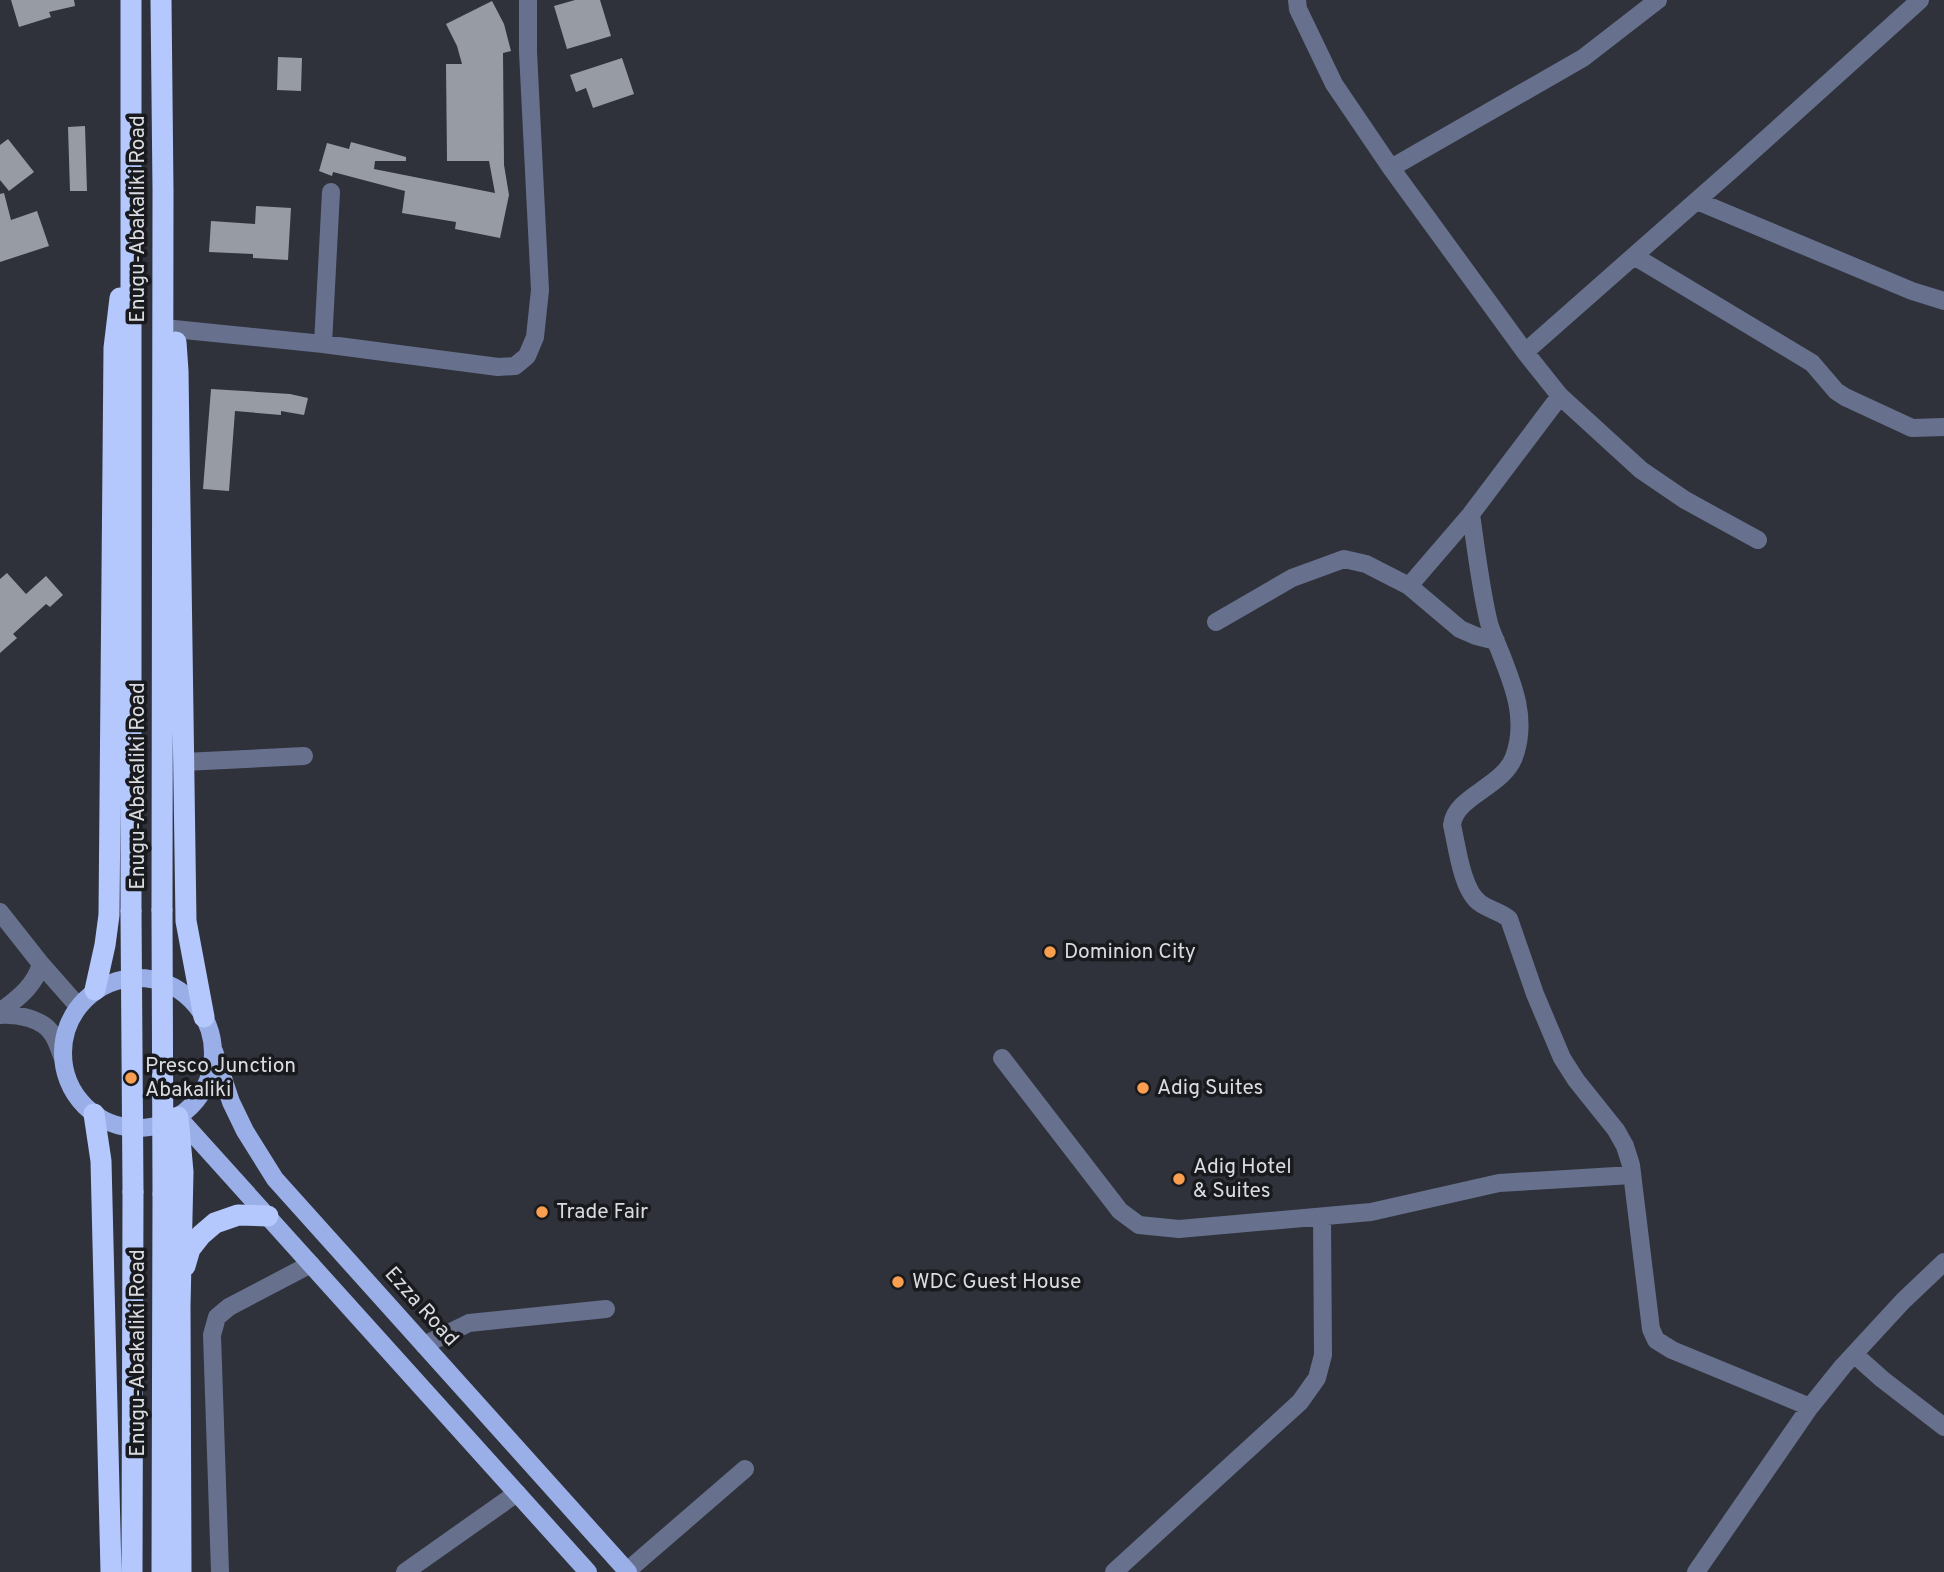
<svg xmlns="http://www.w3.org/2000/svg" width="1944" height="1572" viewBox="0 0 1944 1572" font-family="Overpass,sans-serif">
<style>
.building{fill:#979ba4}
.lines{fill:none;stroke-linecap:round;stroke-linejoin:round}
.minor{stroke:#67718d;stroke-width:18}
.major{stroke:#9aafe7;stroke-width:18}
.highway{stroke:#b4c8fe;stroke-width:21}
.highway-bridge{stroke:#b4c8fe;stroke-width:21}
.poi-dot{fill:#fa9f4f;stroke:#181a1d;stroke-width:2.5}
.labels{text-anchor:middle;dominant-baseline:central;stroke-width:7;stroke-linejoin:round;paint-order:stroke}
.street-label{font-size:21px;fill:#d9dbe0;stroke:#181a1d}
.poi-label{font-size:21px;fill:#d9dbe0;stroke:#181a1d;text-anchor:start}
</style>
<rect width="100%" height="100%" fill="#2f323a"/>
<path class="building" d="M11 0H74L75 6 49 12 51 17 19 27Z
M575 0H600L611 36 567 49 554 6Z
M492 1 504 24 511 51 503 53 504 165 509 195 500 238 455 229 456 222 402 213 405 191 333 172 332 176 319 171 327 143 349 149 351 142 406 157V161H375L374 169 495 193 489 161H447L446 64H462L457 46 446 24Z
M278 57 302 58 301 91 277 90Z
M622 58 634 94 593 108 586 88 576 92 570 75Z
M85 126 87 191H70L68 127Z
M8 139 34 172 9 191 0 180V145Z
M4 193 11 220 37 211 49 246 0 262V194Z
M256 206 291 208 288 260 253 258V254L209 252 211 221 255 224Z
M211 389 290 394 308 398 304 415 281 411V415L235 411 229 491 203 489Z
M7 573 26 594 46 576 63 595 50 607 46 604 13 634 17 638 0 653V579Z"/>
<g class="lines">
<path class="minor" d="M1297 0 1298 9 1334 84 1391 168 1525 352 1560 396 1641 470 1685 500 1758 540
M1391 168 1583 58 1658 0
M1697 201 1912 291 1944 301
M1634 256 1812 363 1836 391 1845 397 1912 428 1944 427
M174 329 323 344 498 367 515 366 527 356 535 337 540 290 528 52V0
M323 344 331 192
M1525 352 1736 166 1920 0
M1471 514C1476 549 1480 584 1488 619 1490 629 1495 639 1499 649 1513 684 1528 719 1514 757 1503 787 1455 796 1452 825 1457 846 1462 891 1480 903 1489 910 1500 911 1509 919L1535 994 1562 1058 1576 1080 1616 1130 1625 1146 1631 1165 1651 1329 1656 1340 1672 1350 1810 1407
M1409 586 1471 514 1560 396
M1216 622 1292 578 1344 559 1366 564 1409 586 1460 629 1476 636 1496 641
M184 762 304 756
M0 912 41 964 78 1006
M0 1012C18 998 34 987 41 964
M0 1015C17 1014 43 1018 53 1035 57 1041 59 1049 62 1056
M1002 1058 1120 1211 1139 1225 1179 1229 1371 1212 1499 1183 1632 1175
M424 1345 469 1323 606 1309
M1854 1354 1882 1379 1944 1427
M627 1571 745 1469
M220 1572 212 1335 217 1317 229 1307 311 1264
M405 1572 517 1493
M1114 1572 1300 1402 1317 1378 1323 1355 1322 1217
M1696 1572 1810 1407 1843 1366 1903 1301 1944 1262"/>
<path class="major" d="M63 1053a75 75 0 1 1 150 0a75 75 0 1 1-150 0Z
M214 1051 231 1102 245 1131 275 1179 628 1572
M178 1117 588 1572"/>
<path class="highway" d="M131 0V911
M161 0 163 190 162 910
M176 342 178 371 186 921 204 1017
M95 990 105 945 109 915 114 348 120 298
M94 1114 101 1161 111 1572
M178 1117 183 1172 180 1306 181 1572
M185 1266 190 1249 201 1235 215 1223 238 1215 268 1216
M132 1572 133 1192
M162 1572 163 1194"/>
<path class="highway-bridge" d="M162 910 163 1194
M131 911 133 1192"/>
</g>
<g class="poi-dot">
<circle cx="1050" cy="952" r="7"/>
<circle cx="131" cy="1078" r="7"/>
<circle cx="1143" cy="1088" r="7"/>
<circle cx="1179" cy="1179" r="7"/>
<circle cx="542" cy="1212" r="7"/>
<circle cx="898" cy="1282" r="7"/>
</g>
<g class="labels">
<g class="street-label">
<text transform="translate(138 219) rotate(-90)">Enugu-Abakaliki Road</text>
<text transform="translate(138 786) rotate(-90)">Enugu-Abakaliki Road</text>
<text transform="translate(421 1307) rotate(48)">Ezza Road</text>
<text transform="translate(138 1353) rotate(-90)">Enugu-Abakaliki Road</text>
</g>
<g class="poi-label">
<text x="1064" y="952">Dominion City</text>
<text x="145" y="1066">Presco Junction<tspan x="145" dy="24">Abakaliki</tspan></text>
<text x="1157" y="1088">Adig Suites</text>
<text x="1193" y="1167">Adig Hotel<tspan x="1193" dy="24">&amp; Suites</tspan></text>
<text x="556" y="1212">Trade Fair</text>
<text x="912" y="1282">WDC Guest House</text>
</g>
</g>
</svg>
